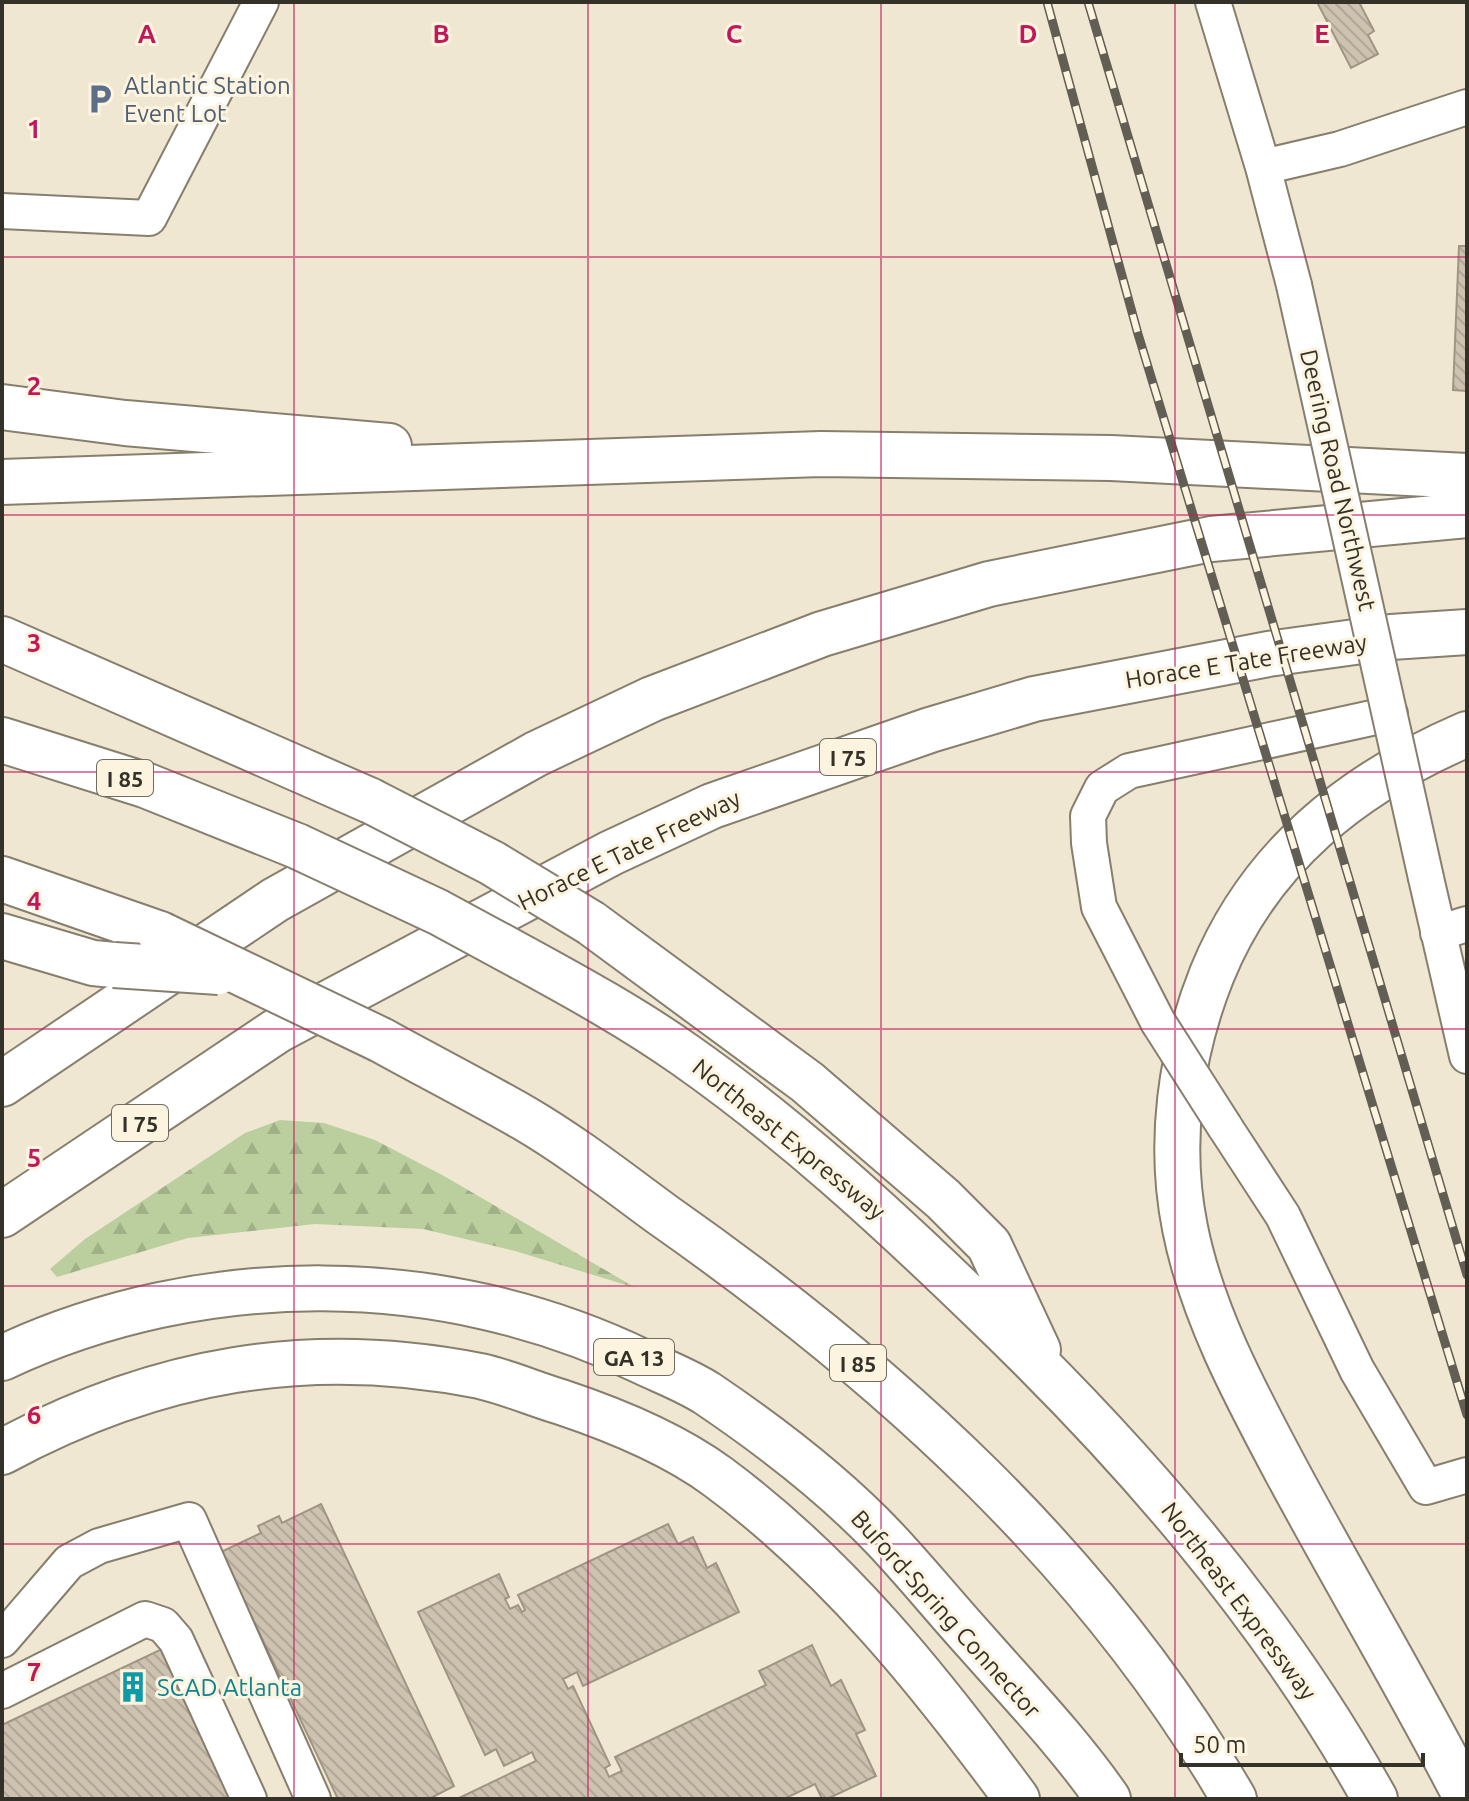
<svg xmlns="http://www.w3.org/2000/svg" width="1469" height="1801" viewBox="0 0 1469 1801" font-family="Ubuntu,sans-serif">
<style>
.forest{fill:url(#forest-firs)}
.building{fill:url(#building-back-hatch);stroke:#a09583;stroke-width:2}
.lines{fill:none;stroke-linecap:round;stroke-linejoin:round}
.minor-casing{stroke:#877f6d;stroke-width:38}
.highway-casing{stroke:#877f6d;stroke-width:48}
.minor{stroke:#fff;stroke-width:34}
.highway{stroke:#fff;stroke-width:44}
.rail-casing{stroke:#625e53;stroke-width:9}
.rail{stroke:#fdf4e0;stroke-width:6;stroke-dasharray:18;stroke-linecap:butt}
.minor-bridge-casing{stroke:#877f6d;stroke-width:38;stroke-linecap:butt}
.highway-bridge-casing{stroke:#877f6d;stroke-width:48;stroke-linecap:butt}
.minor-bridge{stroke:#fff;stroke-width:34}
.highway-bridge{stroke:#fff;stroke-width:44}
.grid{fill:none;stroke:#c2185b;stroke-width:2;stroke-opacity:0.55}
.labels{text-anchor:middle;dominant-baseline:central;stroke-width:6;stroke-linejoin:round;paint-order:stroke}
.shield{fill:#fdf4e0;stroke:#706c60;stroke-width:2}
.shield-label{font-size:22px;font-weight:bold;fill:#343129}
.service-label{font-size:24px;fill:#4e5e75;stroke:#fdf4e0;text-anchor:start}
.street-label{font-size:24px;fill:#343129;stroke:#fdf4e0}
.culture-label{font-size:24px;fill:#0d838f;stroke:#fdf4e0;text-anchor:start}
.grid-label{font-size:26px;text-anchor:middle;font-weight:bold;fill:#c2185b;stroke:#fdf4e0;stroke-width:6;stroke-linejoin:round;paint-order:stroke}
</style>
<defs>
<pattern id="forest-firs" width="22" height="20" patternUnits="userSpaceOnUse" patternTransform="scale(2)"><rect width="22" height="20" fill="#bbce9d"/><path d="M5 1l3.5 6h-7zM16 11l3.5 6h-7z" fill="#a1b187"/></pattern>
<pattern id="building-back-hatch" width="6" height="6" patternUnits="userSpaceOnUse" patternTransform="scale(2)"><rect width="6" height="6" fill="#cdc1af"/><path d="M-1 5l2 2M0 0l6 6M5-1l2 2" fill="none" stroke="#b1a697"/></pattern>
</defs>
<rect width="100%" height="100%" fill="#f0e7d3"/>
<path class="forest" d="M280 1120 324 1123 375 1140 444 1176 636 1288 515 1251 423 1229 315 1224 188 1238 57 1277 50 1269 85 1239 245 1133Z"/>
<path class="building" d="M1317 2H1359L1374 31 1368 35 1378 54 1351 68Z
M1459 246H1467V391L1453 390Z
M321 1504 454 1786 429 1799H338L221 1552 261 1533 258 1526 279 1516 282 1523Z
M668 1524 678 1544 693 1537 707 1568 716 1563 739 1612 583 1686 577 1672 563 1679 568 1689 573 1686 610 1765 605 1768 609 1777 622 1771 615 1757 766 1685 759 1671 812 1645 831 1686 841 1680 865 1730 856 1734 876 1776 827 1799H822L815 1784 784 1799H457L536 1761 532 1752 504 1766 496 1749 485 1755 418 1612 499 1574 509 1597 505 1599 510 1609 518 1605 522 1612 525 1610 518 1595Z
M164 1648 236 1799H2V1725Z"/>
<g class="lines">
<defs>
<path id="minor" d="M1213 2 1263 167 1294 285
M1263 167 1340 149 1467 107
M2 211 149 218 261 2
M1426 878 1467 1056
M1438 933 1467 924
M1158 1022 1099 907 1089 843 1088 816 1102 788 1129 771 1390 714
M1225 1127 1283 1216 1357 1370 1426 1487 1467 1475
M2 1640 69 1562 99 1546 189 1520 313 1799
M2 1691 145 1619 163 1625 176 1640 249 1799"/>
<path id="highway" d="M2 407 125 423 389 446
M2 482 821 454 1111 458 1467 476
M2 639 371 801
M2 740 145 785 297 846
M2 879 160 934
M591 923 807 1082 943 1199 989 1245 1038 1350
M2 936 93 963 114 965
M523 958C578 988 634 1019 685 1055 789 1128 885 1216 976 1304 1129 1450 1272 1613 1375 1799
M381 1040C428 1066 477 1091 524 1118 572 1146 618 1182 663 1215 887 1372 1096 1560 1234 1799
M2 1084 275 900 536 754 652 699 822 634 989 584 1211 539 1467 515
M2 1215 278 1030 611 853 712 806 930 730 1034 699 1268 654 1391 637 1467 632
M2 1358C203 1264 443 1265 643 1362 664 1372 688 1381 708 1394 770 1436 834 1485 885 1539 917 1573 946 1609 977 1643 1021 1693 1070 1744 1108 1799
M2 1452C156 1369 308 1342 480 1376 507 1382 534 1394 561 1402 615 1420 672 1443 718 1477 838 1566 929 1680 1017 1799
M1467 1799C1410 1688 1346 1582 1287 1472 1246 1395 1202 1314 1185 1228 1168 1143 1180 1054 1212 974 1260 856 1353 783 1467 734"/>
</defs>
<use href="#minor" class="minor-casing"/>
<use href="#highway" class="highway-casing"/>
<use href="#minor" class="minor"/>
<use href="#highway" class="highway"/>
<defs>
<path id="rail" d="M1047 2 1138 334 1467 1415
M1088 2 1467 1275"/>
</defs>
<use href="#rail" class="rail-casing"/>
<use href="#rail" class="rail"/>
<defs>
<path id="minor-bridge" d="M1294 285 1426 878
M1158 1022 1225 1127"/>
<path id="highway-bridge" d="M371 801 492 863 591 923
M297 846 438 912 523 958
M160 934 381 1040
M114 965 219 972"/>
</defs>
<use href="#minor-bridge" class="minor-bridge-casing"/>
<use href="#highway-bridge" class="highway-bridge-casing"/>
<use href="#minor-bridge" class="minor-bridge"/>
<use href="#highway-bridge" class="highway-bridge"/>
</g>
<path class="grid" d="M294 2V1799M588 2V1799M881 2V1799M1175 2V1799M2 257H1467M2 515H1467M2 772H1467M2 1029H1467M2 1286H1467M2 1544H1467"/>
<defs>
<symbol id="parking-bare" viewBox="-9 -9 18 18"><path d="M-3.5-5.5H1a3.5 3.5 0 0 1 0 7H-1V5.5H-3.5ZM-1-3.4V-.6H.8a1.4 1.4 0 0 0 0-2.8Z" fill="#5c6f8a" stroke="#fdf4e0" stroke-width="2.5" paint-order="stroke"/></symbol>
<symbol id="building-bare" viewBox="-9 -9 18 18"><path d="M-4-6H4V6H1V3H-1V6H-4ZM-2.5-4.3h1.7v1.8h-1.7ZM.8-4.3h1.7v1.8H.8ZM-2.5-1h1.7V.8h-1.7ZM.8-1h1.7V.8H.8Z" fill="#0f9aa8" stroke="#fdf4e0" stroke-width="2.5" paint-order="stroke"/></symbol>
</defs>
<g fill-rule="evenodd">
<use href="#parking-bare" x="78" y="77" width="44" height="44"/>
<use href="#building-bare" x="111" y="1665" width="44" height="44"/>
</g>
<g class="labels">
<g class="shield">
<rect x="820" y="739" width="56" height="36" rx="6"/>
<rect x="97" y="760" width="56" height="36" rx="6"/>
<rect x="112" y="1105" width="56" height="36" rx="6"/>
<rect x="594" y="1339" width="80" height="36" rx="6"/>
<rect x="830" y="1345" width="56" height="36" rx="6"/>
</g>
<g class="shield-label">
<text x="848" y="757">I 75</text>
<text x="125" y="778">I 85</text>
<text x="140" y="1123">I 75</text>
<text x="634" y="1357">GA 13</text>
<text x="858" y="1363">I 85</text>
</g>
<g class="service-label">
<text x="124" y="85">Atlantic Station<tspan x="124" dy="28">Event Lot</tspan></text>
</g>
<g class="street-label">
<text transform="translate(1338 480) rotate(77)">Deering Road Northwest</text>
<text transform="translate(1246 661) rotate(-9)">Horace E Tate Freeway</text>
<text transform="translate(629 850) rotate(-26)">Horace E Tate Freeway</text>
<text transform="translate(789 1139) rotate(39)">Northeast Expressway</text>
<text transform="translate(1239 1601) rotate(53)">Northeast Expressway</text>
<text transform="translate(946 1614) rotate(48)">Buford-Spring Connector</text>
</g>
<g class="culture-label">
<text x="157" y="1687">SCAD Atlanta</text>
</g>
</g>
<g class="grid-label">
<text x="147" y="43">A</text>
<text x="441" y="43">B</text>
<text x="734" y="43">C</text>
<text x="1028" y="43">D</text>
<text x="1322" y="43">E</text>
<text x="34" y="138">1</text>
<text x="34" y="395">2</text>
<text x="34" y="652">3</text>
<text x="34" y="910">4</text>
<text x="34" y="1167">5</text>
<text x="34" y="1424">6</text>
<text x="34" y="1681">7</text>
</g>
<rect width="1469" height="1801" fill="none" stroke="#343129" stroke-width="8"/>
<path d="M1181 1753v12h242v-12" fill="none" stroke="#343129" stroke-width="4"/>
<text x="1193" y="1753" font-size="24" fill="#343129" stroke="#fdf4e0" stroke-width="6" paint-order="stroke">50 m</text>
</svg>
